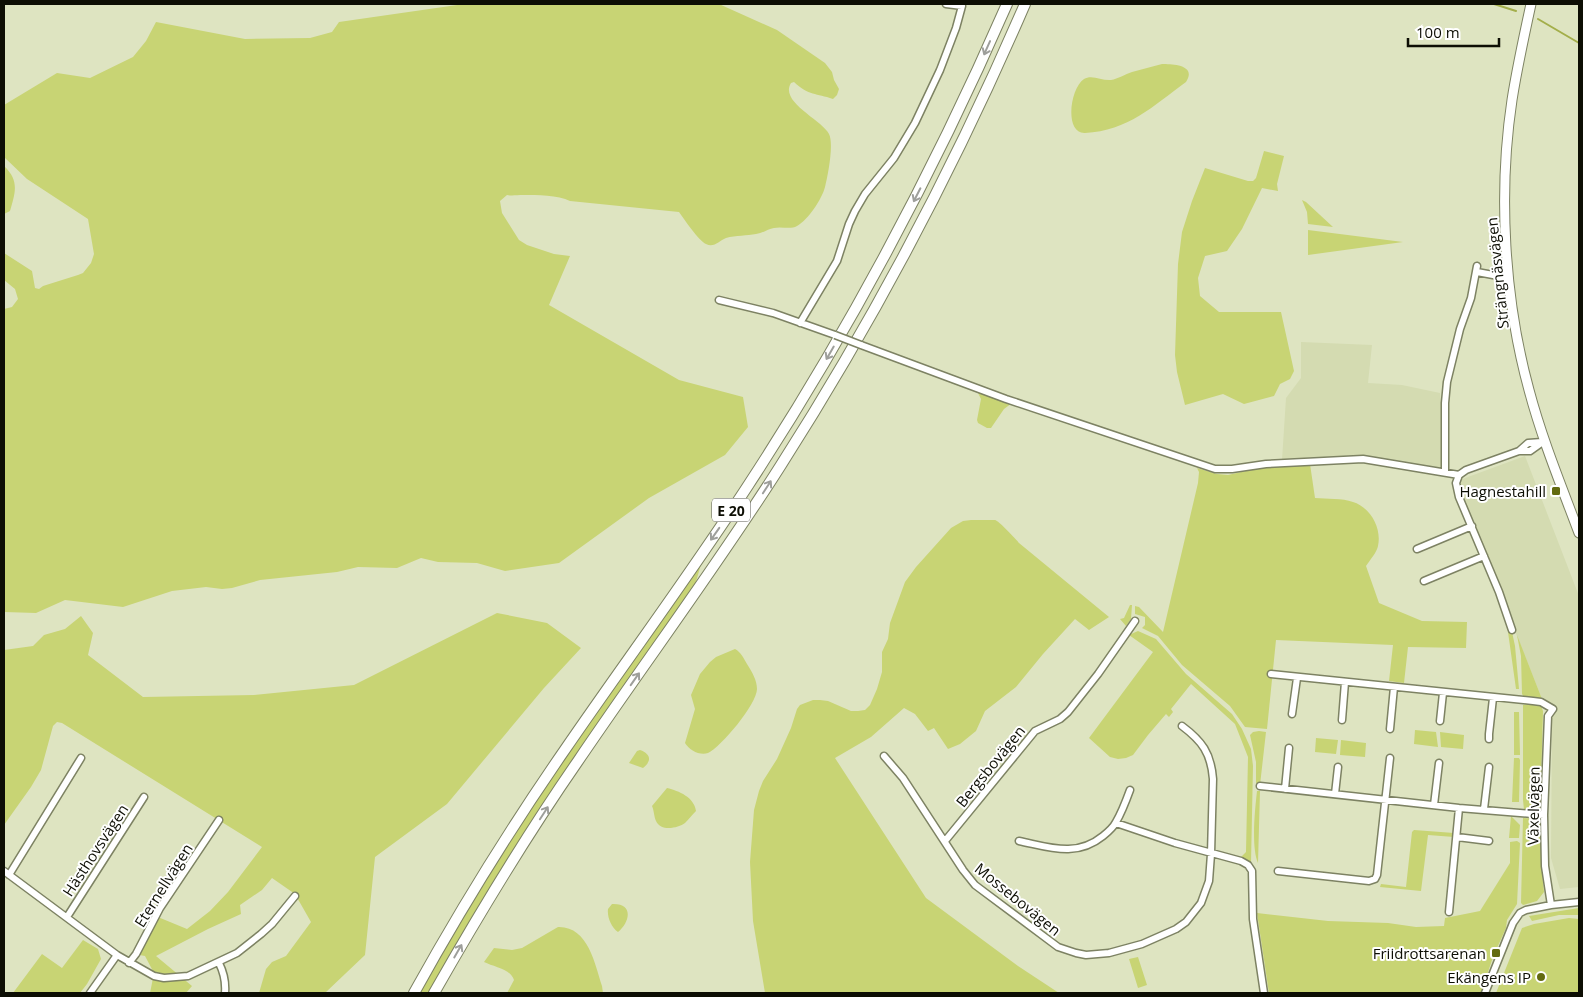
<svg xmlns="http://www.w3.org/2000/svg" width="1583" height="997" viewBox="0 0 1583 997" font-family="'Open Sans',sans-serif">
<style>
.built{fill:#d4dbb1}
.green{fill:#c8d474}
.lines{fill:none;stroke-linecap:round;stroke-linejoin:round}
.stream{stroke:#a3ae4a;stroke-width:2}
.minor-casing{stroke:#7d8263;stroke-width:9}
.major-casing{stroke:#7d8263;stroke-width:11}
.highway-casing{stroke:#7d8263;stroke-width:12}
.minor{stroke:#fff;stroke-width:6}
.major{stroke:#fff;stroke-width:9}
.highway{stroke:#fff;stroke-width:10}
.minor-bridge-casing{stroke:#7d8263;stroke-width:9;stroke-linecap:butt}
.minor-bridge{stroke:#fff;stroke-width:6}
.oneway{stroke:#9e9f9b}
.poi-dot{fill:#636b11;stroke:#fff;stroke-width:2}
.labels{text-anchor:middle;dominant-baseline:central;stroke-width:4;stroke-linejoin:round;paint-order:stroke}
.shield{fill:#fff;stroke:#56564f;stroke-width:1}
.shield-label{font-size:14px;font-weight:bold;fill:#0d0e04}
.street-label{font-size:15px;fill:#0d0e04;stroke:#fff}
.poi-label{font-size:15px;fill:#0d0e04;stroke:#fff;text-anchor:end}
</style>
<rect width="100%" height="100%" fill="#dee4c1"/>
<path class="built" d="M1301 342 1372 345 1368 383 1402 385 1440 393 1442 412V466L1436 469 1361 455 1282 460 1286 398 1301 378Z
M1525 456 1579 596V887L1560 889 1551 858 1552 724 1503 601 1457 481Z"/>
<path class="green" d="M464 4H719L777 30 825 63 832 72 834 80 839 89 837 95 833 99C816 93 809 96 794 82L791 83C779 102 822 120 829 134 834 144 828 175 825 187 822 199 808 220 797 226 790 230 782 226 774 228 768 229 763 233 756 234 747 236 736 235 726 238 719 241 714 248 706 244 699 241 684 219 679 212L570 201C558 195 537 195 523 195 517 195 512 196 507 195L500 201 502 213 519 240 527 245 554 254 570 256 549 305 679 380 743 397 748 427 725 455 649 498 559 563 505 571 477 563 438 562 421 558 397 568 358 567 337 572 260 580 232 588 222 589 206 587 172 591 123 607 65 600 36 613 4 612V309L12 307 18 299 15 289 4 280V253L32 271 35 288 39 289 43 286 78 275 83 273 91 263 94 254 88 219 27 179 4 157V105L57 73 90 78 133 57 146 41 156 22 245 39 310 38 332 32 339 22Z
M1162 64C1173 64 1197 65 1186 82 1153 106 1128 131 1085 133 1064 134 1070 88 1084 79 1092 74 1102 81 1111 80 1118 79 1125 74 1132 72 1142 69 1152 67 1162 64Z
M1264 151 1284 156 1277 184 1278 191 1262 188 1242 229 1227 251 1205 256 1198 278 1200 296 1219 312H1281L1294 371 1290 379 1280 384 1274 396 1244 404 1223 394 1185 405 1177 372 1175 355 1178 264 1182 232 1192 201 1205 168 1248 181H1253L1256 178Z
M4 166C20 181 15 193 10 211L4 214Z
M1302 200 1306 202 1333 227 1308 224 1307 212Z
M1308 230 1403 242 1308 255Z
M978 393 1012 403 1004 409 991 428H987L978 423 977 420 981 399Z
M1310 464 1315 498C1327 499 1342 498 1353 502 1370 507 1382 528 1378 546 1377 552 1370 560 1366 566L1379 603 1422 621 1467 622 1466 648 1408 647 1404 683 1389 681 1393 645 1276 640 1267 729 1245 727 1230 706 1182 665 1158 636 1142 628 1145 625V617L1135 614V606L1139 607 1163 632 1198 483 1199 472 1197 468 1217 474 1228 475 1259 468Z
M971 520C976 520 992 520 995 520 999 521 1016 539 1019 543L1109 617 1089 630 1075 619 1043 654 1016 687 985 711 976 731 960 744 948 749 934 728 928 731 915 714 904 708 871 737 835 758 926 898 1018 966 1059 993H765L753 921 750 862 754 810 759 791 763 781 777 759 791 728 797 709 800 705 813 700H820L828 701 851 711H858L865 710 870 705 877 689 882 672V652L888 639 890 623 905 582 916 567 951 528 963 521Z
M702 561 695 585 429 993H420C463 916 509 840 559 767 605 697 654 630 702 561Z
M1130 605H1132L1131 619 1126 626 1120 619 1124 618Z
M497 613 547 623 581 648 544 688 447 804 375 857 365 955 325 993H259L266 969 272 962 286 956 311 922 295 894 272 878 262 890 240 905 241 914 208 929 156 956 192 986 186 993H150L154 973 145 956 134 954 153 915 187 929 210 911 228 892 262 847 62 723 57 722 53 726 41 770 31 787 4 825V650L33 646 44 635 65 629 81 616 93 633 88 655 143 697 254 695 354 685Z
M1138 631 1156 639 1186 674 1232 714 1242 729 1251 749 1253 766 1251 863 1240 858 1246 852 1248 757 1235 724 1191 684 1171 709 1173 712 1169 717 1166 714 1148 735 1133 755 1126 758 1118 759 1110 757 1089 738 1153 652 1129 635Z
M1508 632H1512L1515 646 1519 689H1516Z
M1517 635 1542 699 1524 697 1522 694 1521 656Z
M735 649C741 652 744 659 747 664 752 672 757 680 757 689 757 704 721 747 708 753 700 756 689 750 685 743L695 709 691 695 700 674 710 662 716 657Z
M1528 704 1541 706 1543 711 1541 781 1539 782V795L1542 802 1540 809 1534 812 1524 810 1523 800V705Z
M1514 712H1519L1520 755H1514Z
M1415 730 1436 732 1438 747 1414 744Z
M1259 731 1266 732 1260 785 1256 783V762L1250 735 1253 732Z
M1440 732 1464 735 1463 749 1441 747Z
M1316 738 1338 740 1336 754 1315 752Z
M1341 740 1366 743 1365 757 1340 755Z
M640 750C651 754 652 761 643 768L629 763 637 751Z
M1514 758H1519L1520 760 1519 802H1512Z
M667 788C679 791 694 797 696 811 692 815 689 819 685 823 678 828 661 832 656 821 654 817 654 810 652 806Z
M1257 791H1260L1258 863C1251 847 1255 809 1257 791Z
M1511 816 1520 825 1519 838H1509Z
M1523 818 1537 819 1541 824V864L1544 892 1537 901 1523 905 1521 903Z
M1414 830 1454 833V837L1428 835 1421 891 1380 887 1381 884 1406 887 1412 832Z
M1517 841 1520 843 1517 904 1507 920 1506 928 1493 957 1481 993H1269L1257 913 1328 921 1388 923 1416 927 1444 926 1445 918 1480 911 1510 863V842Z
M612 904C634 903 630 922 618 932 611 927 607 917 608 909Z
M1579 908V915H1559L1532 921 1529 916Z
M1569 918 1579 919V993H1496L1522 928 1534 924Z
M558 927C588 926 595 964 602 986L603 993H507L514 980C511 969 494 967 484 962L494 948 512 950 522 948Z
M83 940 98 949 101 959 87 984 80 993H13L42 954 62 968Z
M1138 957 1147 985 1138 988 1129 959Z"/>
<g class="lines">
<path class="stream" d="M1494 4 1516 11
M1538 19 1579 43"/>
<defs>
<path id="minor" d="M1477 272 1509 278
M719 300 773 313 835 335
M800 323 837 261 849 224 855 211 865 194 894 158 915 123 940 70 956 28 962 6 946 4
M861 345 1006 399 1215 469H1232L1266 464 1363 459 1459 475
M1519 451 1528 443 1542 442
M1445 471V403L1447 382 1460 329 1471 298 1477 266
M1417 549 1472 526
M1424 581 1484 556
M1512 630 1499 592 1459 497 1456 483 1459 475 1466 470 1519 451H1530L1544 441
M1271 674 1533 701 1541 702 1553 709 1548 716 1544 815 1545 866 1551 905
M1292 714 1297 678
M1342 720 1345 682
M1440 721 1443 693
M1390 729 1394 687
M1489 739V734L1493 698
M884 756 903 778 963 870 975 885 1058 947 1076 953 1086 955 1109 953 1142 944 1176 929 1186 922 1201 903 1209 881 1211 854 1213 779C1211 753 1202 741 1182 726
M1260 786 1459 808 1544 815
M1285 789 1289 748
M1335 794 1338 767
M1434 805 1439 763
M1484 809 1489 767
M1116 823 1175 843 1241 861 1248 865 1252 871 1253 919 1264 993
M1457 837 1489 841
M945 841 1035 731 1060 719 1068 712 1098 674 1135 621
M1019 841C1049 847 1076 858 1103 836 1108 832 1113 828 1116 822 1122 812 1126 801 1130 790
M4 871 117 955 154 976 164 978 188 976 237 953 261 934 272 924 295 896
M1278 871 1369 881 1375 879 1377 875 1390 758
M9 875 81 758
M1449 912 1459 808
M67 917 144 797
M129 963 136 954 160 908 219 820
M219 963C224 973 226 981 225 993
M90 993 117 955
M1485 993 1513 923 1520 913 1526 910 1551 905 1579 902"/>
<path id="major" d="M1531 4C1524 36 1517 68 1512 100 1498 193 1504 299 1529 390 1542 439 1561 485 1579 533"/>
<path id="highway" d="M414 993C460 910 510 829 564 751 625 662 690 575 749 484 849 331 934 171 1007 4
M434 993C479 914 526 836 578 761 645 662 717 566 781 465 875 318 956 164 1025 4"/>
</defs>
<use href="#minor" class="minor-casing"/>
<use href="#major" class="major-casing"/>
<use href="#highway" class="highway-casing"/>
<use href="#minor" class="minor"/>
<use href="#major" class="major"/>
<use href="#highway" class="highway"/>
<defs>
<path id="minor-bridge" d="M835 335 861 345"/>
</defs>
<use href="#minor-bridge" class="minor-bridge-casing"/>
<use href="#minor-bridge" class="minor-bridge"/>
</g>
<defs><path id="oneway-shaft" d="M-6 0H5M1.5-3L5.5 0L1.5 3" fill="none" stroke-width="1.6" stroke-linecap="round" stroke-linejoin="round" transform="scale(1.25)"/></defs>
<g class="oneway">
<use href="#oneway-shaft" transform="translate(987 48) rotate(114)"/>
<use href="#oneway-shaft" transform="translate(917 195) rotate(117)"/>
<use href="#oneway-shaft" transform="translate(830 353) rotate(120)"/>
<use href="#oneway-shaft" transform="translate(767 487) rotate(-57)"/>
<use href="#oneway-shaft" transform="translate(715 534) rotate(125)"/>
<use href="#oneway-shaft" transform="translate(635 679) rotate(-55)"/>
<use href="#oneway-shaft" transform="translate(544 813) rotate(-57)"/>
<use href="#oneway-shaft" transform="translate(458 951) rotate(-60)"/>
</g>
<g class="poi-dot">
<rect x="1551" y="486" width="10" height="10" rx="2.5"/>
<rect x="1491" y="948" width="10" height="10" rx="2.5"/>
<circle cx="1541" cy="977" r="5"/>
</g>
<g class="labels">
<rect class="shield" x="712" y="498.5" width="38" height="23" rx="4"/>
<g class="shield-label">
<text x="731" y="510">E 20</text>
</g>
<g class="street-label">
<text transform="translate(1497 273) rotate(-96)">Strängnäsvägen</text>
<text transform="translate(990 766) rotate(-51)">Bergsbovägen</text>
<text transform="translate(1533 806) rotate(-89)">Växelvägen</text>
<text transform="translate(95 850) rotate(-57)">Hästhovsvägen</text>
<text transform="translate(163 885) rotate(-58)">Eternellvägen</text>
<text transform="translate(1018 899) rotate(39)">Mossebovägen</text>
</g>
<g class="poi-label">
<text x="1546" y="491">Hagnestahill</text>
<text x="1486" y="953">Friidrottsarenan</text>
<text x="1531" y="977">Ekängens IP</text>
</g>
</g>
<rect width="1583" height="997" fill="none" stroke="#0d0e04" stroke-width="10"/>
<path d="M1408 38v8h91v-8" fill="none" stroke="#0d0e04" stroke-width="2.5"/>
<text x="1416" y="38" font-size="15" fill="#0d0e04" stroke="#ffffff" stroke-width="4" paint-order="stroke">100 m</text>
</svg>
